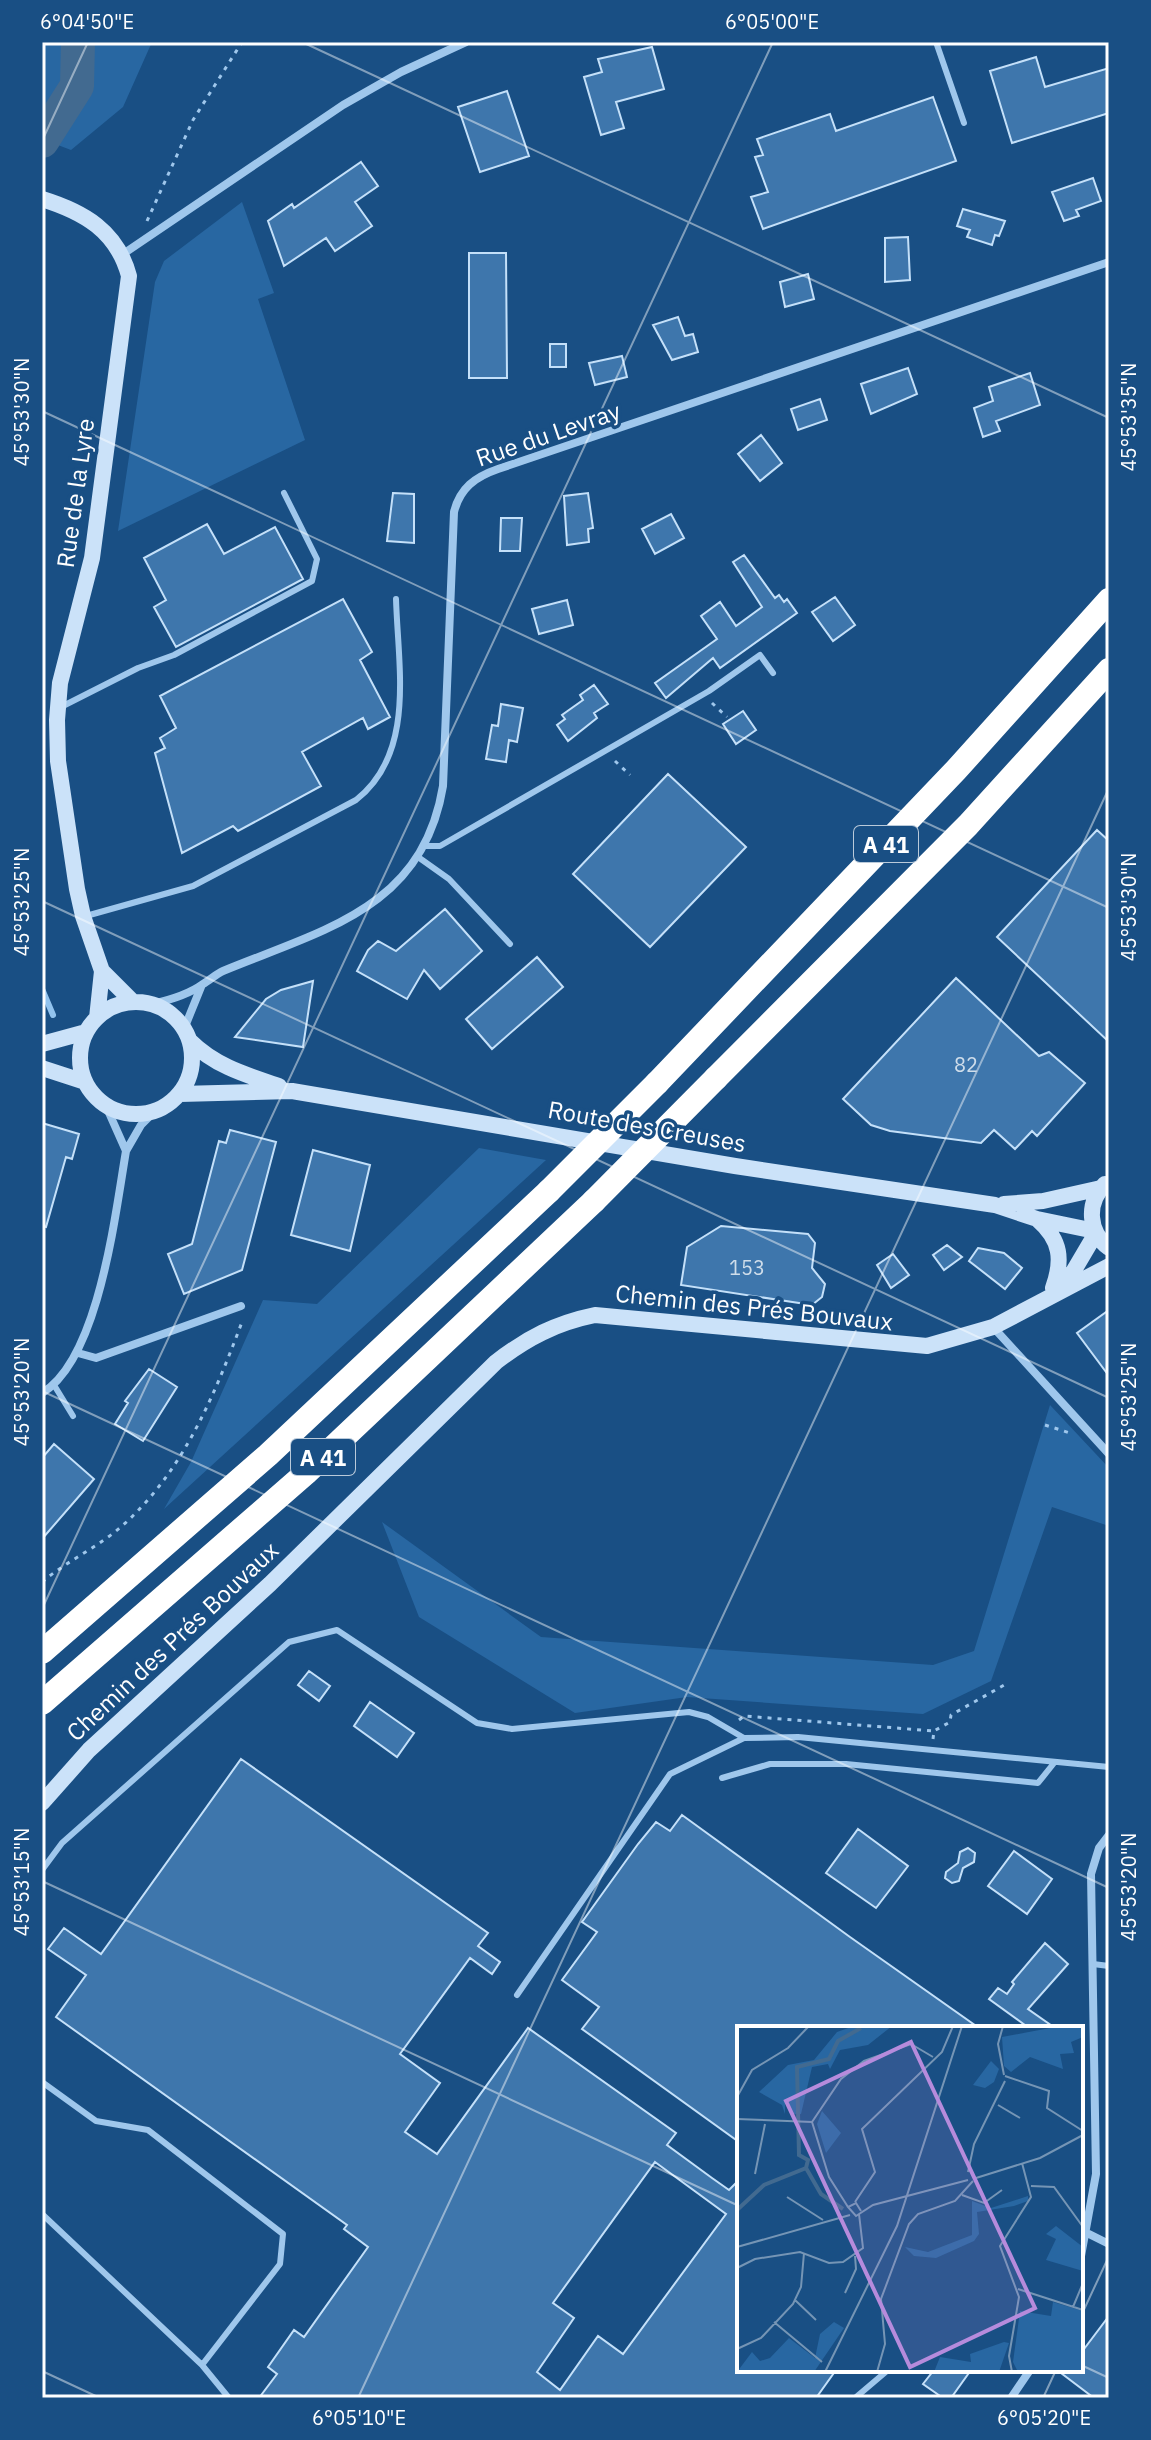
<svg xmlns="http://www.w3.org/2000/svg" width="1151" height="2440" viewBox="0 0 1151 2440" font-family="'IBM Plex Sans',sans-serif">
<style>
.green{fill:#2867a2}
.lines{fill:none;stroke-linecap:round;stroke-linejoin:round}
.stream{stroke:#92c3ee;stroke-width:6}
.river{stroke:#426a90;stroke-width:34}
.building{fill:#3e76ac;stroke:#c4e0f9;stroke-width:2;fill-rule:evenodd}
.path{stroke:#9fc7ec;stroke-width:3;stroke-dasharray:4 6;stroke-linecap:butt}
.lane{stroke:#9fc7ec;stroke-width:6}
.street{stroke:#9fc7ec;stroke-width:8}
.secondary{stroke:#cbe2f9;stroke-width:16}
.highway{stroke:#fff;stroke-width:24}
.highway-bridge{stroke:#fff;stroke-width:24}
.ticks{fill:none;stroke:#fff;stroke-width:2;stroke-opacity:0.45}
.labels{text-anchor:middle;dominant-baseline:central;stroke-width:7;stroke-linejoin:round;paint-order:stroke}
.number-label{font-size:20px;fill:#cfddea}
.shield{fill:#194f84;stroke:#bacada;stroke-width:2}
.shield-label{font-size:22px;font-weight:bold;fill:#fff}
.street-label{font-size:24px;fill:#fff;stroke:#194f84}
.inset-river{fill:none;stroke:#426a90;stroke-width:4}
.inset-road{fill:none;stroke:#7595b5;stroke-width:2}
.view{fill:#b68bdc;fill-opacity:0.15;stroke:#b68bdc;stroke-width:4}
.inset-edge{fill:none;stroke:#fff;stroke-width:4}
.neatline{fill:none;stroke:#fff;stroke-width:3}
.ticks-label{font-size:20px;text-anchor:middle;fill:#fff}
</style>
<rect width="100%" height="100%" fill="#194f84"/>
<path class="green" d="M42 42H152L123 107 71 150 42 139Z
M242 202 274 293 258 299 305 440 118 531 155 282 164 261Z
M479 1148 546 1160 164 1509 191 1462 263 1300 317 1304Z
M1050 1405 1109 1468V1526L1052 1507 991 1681 923 1714 687 1697 575 1713 419 1617 382 1522 541 1637 933 1665 974 1651Z"/>
<g class="lines">
<path class="stream" d="M42 989 53 1015"/>
<path class="river" d="M42 141 77 86 78 42"/>
</g>
<path class="building" d="M652 47 664 89 616 102 624 128 601 135 584 77 602 72 598 59Z
M1036 57 1045 87 1109 68V113L1012 143 990 71Z
M507 91 529 156 480 172 458 107Z
M933 97 956 161 763 229 751 197 768 192 755 157 763 155 757 139 830 114 836 131Z
M361 162 378 186 355 202 372 226 335 251 326 238 284 266 268 221 292 204 294 208Z
M1093 178 1101 201 1076 210 1079 216 1064 221 1052 192Z
M963 209 1005 221 999 236 995 235 992 245 967 237 970 230 957 226Z
M908 237 910 280 885 282V238Z
M469 253H506L507 378H469Z
M808 274 814 299 785 307 780 282Z
M678 317 685 336 693 334 698 352 672 360 653 325Z
M550 344H566V367H550Z
M622 356 627 377 595 385 589 363Z
M908 368 917 394 871 414 861 384Z
M1030 373 1040 405 996 421 1000 431 983 437 974 408 993 401 989 387Z
M820 399 827 420 798 430 791 409Z
M761 435 782 463 760 481 738 454Z
M393 493 414 494V543L387 541Z
M588 493 593 528 588 529 589 542 567 545 564 496Z
M671 514 684 538 655 554 642 529Z
M501 518H522L520 551H500Z
M207 524 224 554 275 527 303 579 176 647 154 607 166 600 144 558Z
M744 555 775 598 779 595 784 602 787 599 797 613 720 668 713 658 666 698 655 683 717 639 701 616 720 602 736 626 762 607 733 562Z
M835 597 855 625 833 641 812 612Z
M343 599 372 652 360 660 390 717 368 729 363 718 302 752 321 786 238 831 233 826 182 853 155 753 165 748 160 738 176 728 160 696Z
M567 600 573 625 539 634 532 609Z
M594 685 608 704 594 713 597 718 568 741 557 725 565 719 562 715 583 700 580 695Z
M501 704 523 708 517 742 509 740 506 762 486 759 492 725 498 726Z
M743 711 756 730 736 744 723 724Z
M668 774 746 847 650 947 573 874Z
M1097 830 1109 841V1042L997 937Z
M445 909 482 951 440 989 424 970 407 999 357 971 368 950 378 941 396 951Z
M537 957 563 987 492 1049 466 1019Z
M956 978 1039 1056 1049 1052 1085 1083 1037 1136 1032 1131 1015 1149 994 1130 981 1143 890 1131 871 1125 843 1099Z
M313 981 303 1047 235 1037 266 999 281 990Z
M42 1123 79 1134 72 1159 66 1157 46 1227 42 1226Z
M230 1130 276 1142 242 1270 184 1294 168 1254 192 1244 219 1141 226 1143Z
M313 1150 370 1165 350 1251 291 1235Z
M721 1226 808 1234 815 1243 812 1268 825 1284 822 1297 812 1305 681 1285 687 1247Z
M947 1245 962 1257 944 1270 933 1255Z
M978 1248 1004 1253 1022 1268 1005 1289 969 1261Z
M893 1254 909 1275 891 1288 877 1265Z
M1109 1310V1376L1077 1333Z
M149 1369 177 1387 143 1441 115 1424 128 1403 125 1401Z
M54 1444 94 1479 42 1539V1458Z
M309 1671 330 1686 319 1701 298 1685Z
M370 1702 414 1733 397 1757 354 1726Z
M241 1759 488 1933 478 1946 500 1962 492 1974 470 1958 400 2054 440 2083 405 2132 437 2154 528 2028 676 2133 667 2145 712 2178 729 2190 739 2180V2370H836L816 2398H259L277 2374 268 2367 294 2330 304 2337 368 2247 344 2229 347 2225 56 2017 86 1975 48 1949 64 1928 101 1954ZM655 2162 726 2214 623 2354 598 2336 560 2390 537 2372 574 2318 553 2303Z
M682 1815 850 1937 979 2028H739V2142L582 2029 599 2007 562 1980 597 1932 582 1922 638 1844 656 1822 670 1831Z
M858 1829 908 1866 876 1908 826 1873Z
M968 1848 975 1853 974 1862 963 1868 959 1881 952 1883 945 1878 946 1872 958 1863 960 1852Z
M1014 1851 1052 1879 1027 1914 988 1886Z
M1045 1943 1068 1964 1028 2009 1055 2028H1029L989 1999 998 1988 1007 1994 1014 1984 1012 1982Z
M1109 2316V2398H1094L1057 2370H1081V2353Z
M934 2370H971L951 2398H943L923 2384Z"/>
<g class="lines">
<path class="path" d="M147 221 193 120 242 42
M712 703 727 717
M615 761 630 775
M1045 1425 1070 1433
M42 1582C67 1561 98 1547 122 1526 183 1472 214 1396 242 1322
M739 1720 744 1716 934 1731
M933 1739 934 1731 950 1722 951 1715 1006 1684"/>
<path class="lane" d="M936 42 964 123
M61 707 138 668 174 655 312 581 317 559 284 493
M425 846H440L709 691 760 655 773 673
M418 857 449 879 510 944
M86 916 193 886 356 800C416 753 398 667 396 599
M54 1385 73 1416
M722 1778 770 1764H846L1038 1783 1054 1763
M42 1870 62 1843 289 1642 337 1630 477 1723 512 1729 689 1712 708 1717 744 1738
M1093 1964 1109 1966
M517 1995 670 1774 744 1738 798 1737 1109 1767
M42 2082 96 2121 148 2130 283 2234 280 2264 202 2365
M42 2214 202 2365 229 2398
M855 2398 888 2370"/>
<path class="street" d="M123 254 343 105 401 72 466 42
M152 1004C170 1000 188 995 203 984 210 980 216 974 223 971 322 930 423 909 443 786L454 512C460 488 475 477 498 469L1109 262
M184 1029 201 987
M106 1106 126 1151
M993 1327 1109 1454
M78 1353 96 1358 241 1306
M42 1393C99 1359 115 1215 126 1151L141 1125 154 1112
M1087 2233 1109 2244
M1081 2256 1096 2174 1091 1874 1099 1848 1109 1835
M1011 2398 1030 2370"/>
<path class="secondary" d="M42 199C84 212 117 231 129 276L92 558 60 683 57 720 58 761 77 889 83 916 102 971 97 1018
M102 971 133 1002
M80 1058a56 56 0 1 1 112 0a56 56 0 1 1-112 0Z
M190 1041C215 1066 246 1075 279 1086
M42 1044 86 1032
M42 1068 85 1082
M180 1094 292 1091 735 1166 995 1205 1037 1219 1095 1231
M1105 1184C1086 1203 1088 1232 1109 1248
M1004 1204 1043 1201 1101 1188
M1038 1220C1061 1240 1063 1260 1053 1288
M1056 1287 1073 1272 1096 1233
M42 1803 89 1750 270 1584 496 1362C527 1338 556 1323 595 1315L927 1346 993 1327 1109 1266"/>
<path class="highway" d="M716 1078 968 825 1109 670
M657 1083 956 770 1109 600
M42 1652 268 1455 549 1191
M42 1703 306 1473 594 1201"/>
<path class="highway-bridge" d="M549 1191 657 1083
M594 1201 716 1078"/>
</g>
<path class="ticks" d="M302 42 1109 418M42 141 88 42M42 411 1109 908M42 901 1109 1398M42 1391 1109 1888M42 1609 773 42M42 1881 739 2206M1081 2316 1109 2256M1081 2365 1109 2378M42 2371 100 2398M358 2398 1109 788M1043 2398 1056 2370"/>
<g class="labels">
<g class="number-label">
<text x="966" y="1064">82</text>
<text x="747" y="1267">153</text>
</g>
<g class="shield">
<rect x="854" y="826" width="64" height="36" rx="6"/>
<rect x="291" y="1439" width="64" height="36" rx="6"/>
</g>
<g class="shield-label">
<text x="886" y="844">A 41</text>
<text x="323" y="1457">A 41</text>
</g>
<g class="street-label">
<text transform="translate(548 434) rotate(-19)">Rue du Levray</text>
<text transform="translate(75 493) rotate(-82)">Rue de la Lyre</text>
<text transform="translate(647 1126) rotate(10)">Route des Creuses</text>
<text transform="translate(754 1307) rotate(6)">Chemin des Prés Bouvaux</text>
<text transform="translate(172 1641) rotate(-43)">Chemin des Prés Bouvaux</text>
</g>
</g>
<g transform="translate(737 2026)">
<rect width="346" height="346" fill="#194f84"/>
<path d="M117 0H155L131 19 103 24 93 43 91 38 75 41 64 88H56L48 77V88L45 79 22 66 51 39 77 34 100 6ZM324 0H346V11L334 16 337 27 323 28 326 43 293 31 274 46 267 40 265 11ZM254 35 262 43 257 56 248 62 236 59ZM85 85 104 107 89 127 80 98ZM291 170V175L277 180 240 186 242 208 237 215 199 232 177 230 168 221 191 226 235 209V175L254 182ZM319 200 346 221V245L309 234 319 213 309 208ZM316 276 346 285V346H281L276 336 283 285 314 290ZM97 296 107 302 77 346H0L15 326 23 335 33 332 52 312 78 332 83 308ZM267 316 272 317 262 346H197L203 331 234 336 233 328Z" fill="#2867a2"/>
<path class="inset-river" d="M69 142 84 168 106 183M0 184 27 159 69 142 71 134 62 129 60 41 92 33 101 15 124 2"/>
<path class="inset-road" d="M266 0 261 18 267 49M268 50 312 65 310 82 346 105M0 71 15 44 51 22 72 0M261 79 283 92M0 93 75 96 92 151 111 181M75 96 104 53 127 35 174 18 196 31M231 146 237 118 268 55M18 148 28 98M239 152 303 132 346 109M294 160 317 161 346 201M225 169 247 177 265 164M50 171 86 194M118 176 138 146 125 103 205 26 216 0M124 185 119 177 111 181 119 190 136 179 231 154M0 221 113 189M0 242 18 233 63 226 92 237 106 236 126 222 122 188M281 263 346 284M108 267 119 243 118 230M58 274 79 294M336 281 346 257M37 296 85 336M0 323 24 312 56 278 64 261 67 227M88 346 160 200 225 0M140 346 148 318 144 273 172 198 181 188 218 175 236 155M275 346 272 330 282 271 263 220 294 171 285 137"/>
<path class="view" d="M174 16 298 282 173 341 49 75Z"/>
<rect width="346" height="346" class="inset-edge"/>
</g>
<rect width="1151" height="2440" fill="none" stroke="#194f84" stroke-width="88"/>
<rect x="44" y="44" width="1063" height="2352" class="neatline"/>
<g class="ticks-label">
<text x="87" y="29">6°04'50"E</text>
<text x="772" y="29">6°05'00"E</text>
<text transform="translate(22 412) rotate(-90)" y="7">45°53'30"N</text>
<text transform="translate(1129 417) rotate(-90)" y="7">45°53'35"N</text>
<text transform="translate(22 902) rotate(-90)" y="7">45°53'25"N</text>
<text transform="translate(1129 907) rotate(-90)" y="7">45°53'30"N</text>
<text transform="translate(22 1392) rotate(-90)" y="7">45°53'20"N</text>
<text transform="translate(1129 1397) rotate(-90)" y="7">45°53'25"N</text>
<text transform="translate(22 1882) rotate(-90)" y="7">45°53'15"N</text>
<text transform="translate(1129 1887) rotate(-90)" y="7">45°53'20"N</text>
<text x="359" y="2425">6°05'10"E</text>
<text x="1044" y="2425">6°05'20"E</text>
</g>
</svg>
